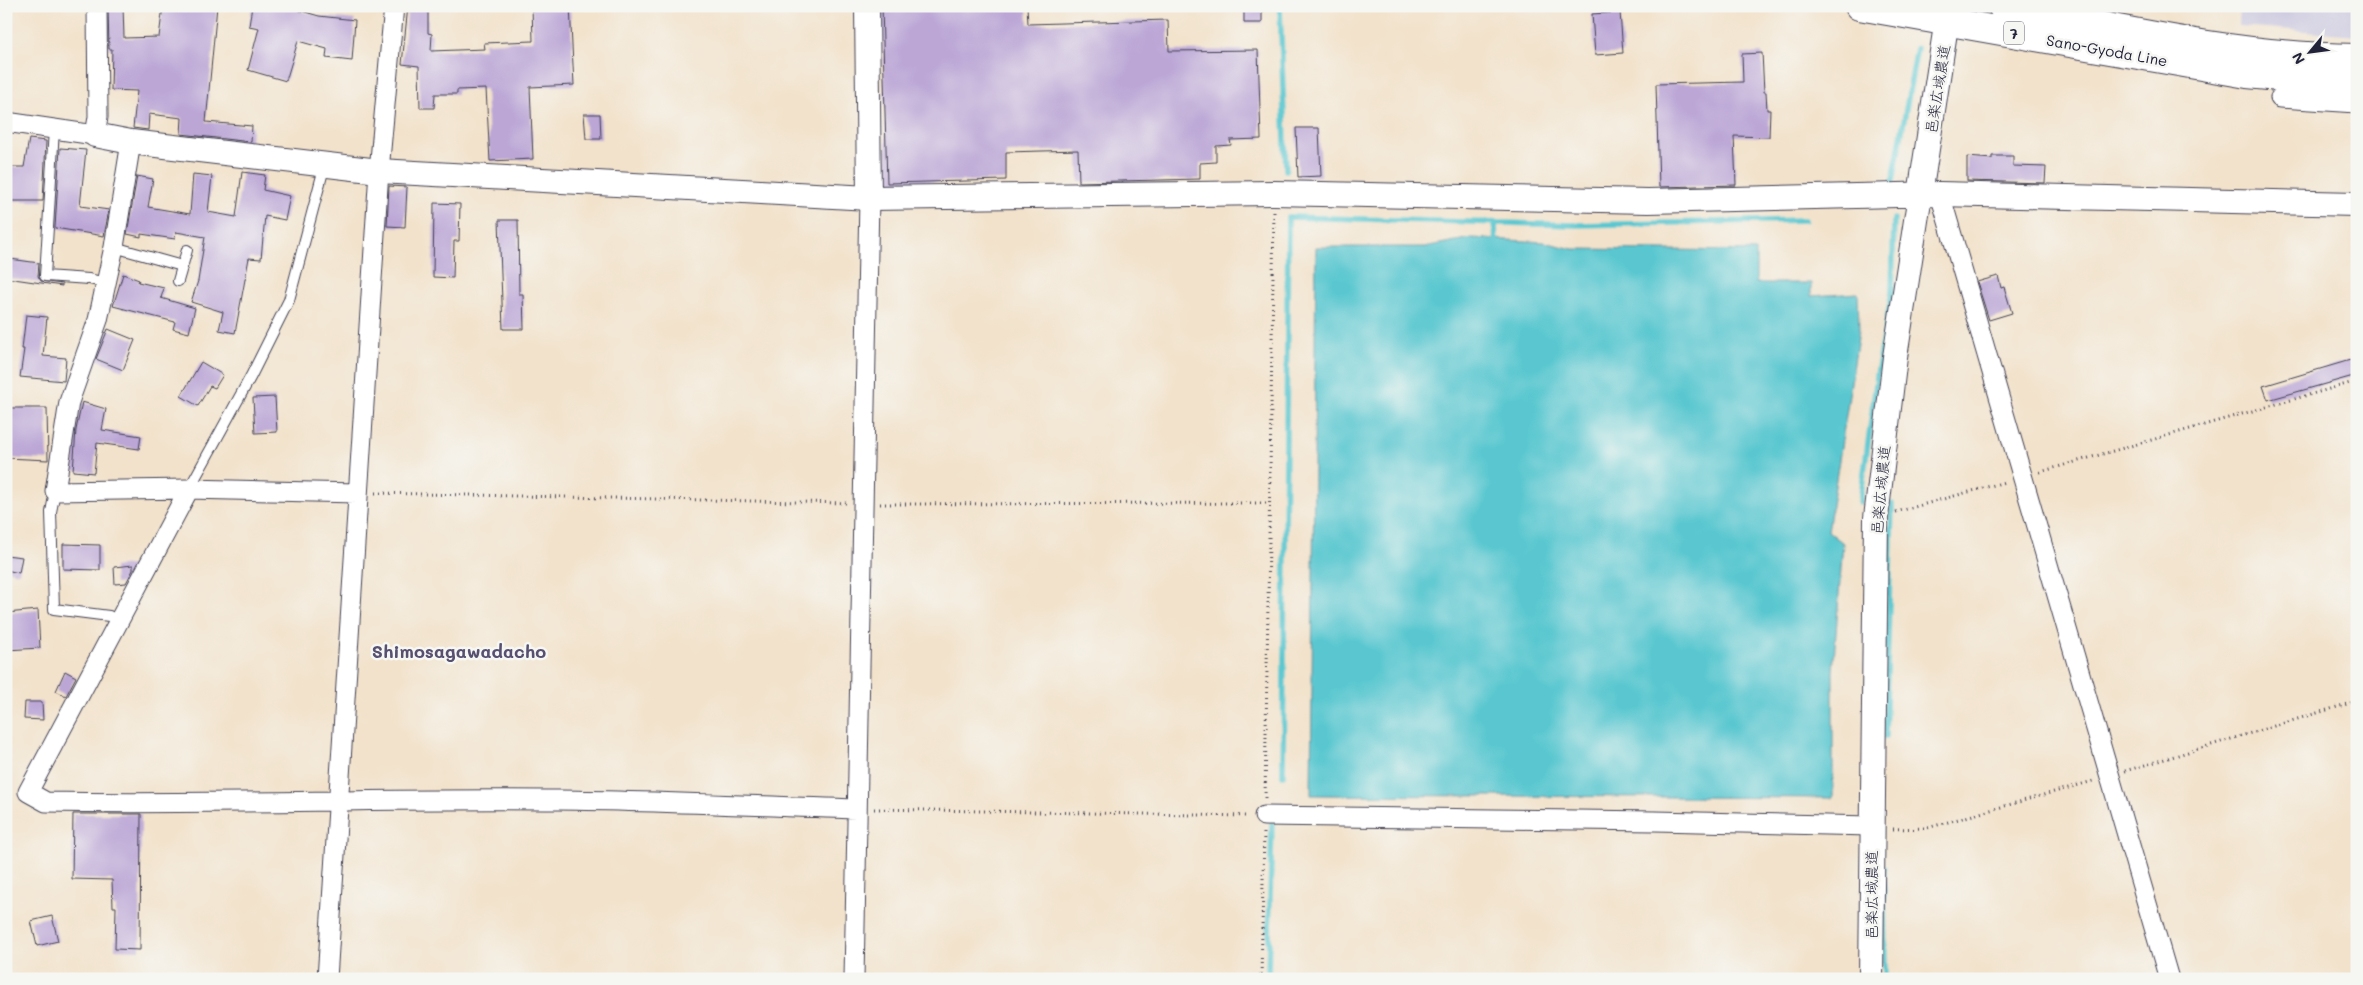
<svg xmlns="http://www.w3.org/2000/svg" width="2363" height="985" viewBox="0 0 2363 985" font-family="Mali,'Klee One',sans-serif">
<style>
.industrial{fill:#c3c0db}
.water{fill:#5ac7d0;stroke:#3e7486}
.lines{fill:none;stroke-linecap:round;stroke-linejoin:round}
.stream{stroke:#5ac7d0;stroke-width:5.5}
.building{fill:#bba6d6}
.service-casing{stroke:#413f51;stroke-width:12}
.minor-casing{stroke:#413f51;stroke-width:21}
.tertiary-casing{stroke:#413f51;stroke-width:26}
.primary-casing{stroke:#413f51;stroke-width:30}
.path{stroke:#413f51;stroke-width:3;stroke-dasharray:1 4;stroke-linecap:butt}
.service{stroke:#fff;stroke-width:10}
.minor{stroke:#fff;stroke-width:19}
.tertiary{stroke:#fff;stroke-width:24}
.primary{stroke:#fff;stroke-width:28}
.labels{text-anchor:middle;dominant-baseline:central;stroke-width:5;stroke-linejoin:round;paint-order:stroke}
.shield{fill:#f6f6f2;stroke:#626272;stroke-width:1}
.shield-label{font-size:14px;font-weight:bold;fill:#22223b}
.street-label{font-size:15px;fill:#22223b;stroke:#f6f6f2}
.quarter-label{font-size:18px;font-weight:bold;fill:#585071;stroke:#f6f6f2}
</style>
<rect width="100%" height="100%" fill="#f6f6f2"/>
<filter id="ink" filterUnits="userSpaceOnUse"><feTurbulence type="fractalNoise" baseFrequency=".02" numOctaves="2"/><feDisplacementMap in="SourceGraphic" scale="10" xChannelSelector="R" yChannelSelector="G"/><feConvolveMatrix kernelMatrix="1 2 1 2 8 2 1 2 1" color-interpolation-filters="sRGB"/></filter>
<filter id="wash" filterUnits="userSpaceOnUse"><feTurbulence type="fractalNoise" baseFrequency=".0096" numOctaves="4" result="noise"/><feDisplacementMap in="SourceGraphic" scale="20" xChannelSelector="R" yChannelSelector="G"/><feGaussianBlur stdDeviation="1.12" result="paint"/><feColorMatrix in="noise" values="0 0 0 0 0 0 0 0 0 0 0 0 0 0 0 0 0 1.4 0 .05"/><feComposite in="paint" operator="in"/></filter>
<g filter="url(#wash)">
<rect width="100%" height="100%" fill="#f2e2cb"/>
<path class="industrial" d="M2239 6H2357V35L2238 26Z"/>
<path class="water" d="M1472 238 1544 242 1573 249 1756 251V283H1811V296L1858 293 1859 331 1828 531 1843 543 1833 671V798L1311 795 1316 247H1424Z"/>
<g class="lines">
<path class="stream" d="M1280 6 1286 170
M1893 181 1917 48
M1495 222 1496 247
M1860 502 1878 369 1892 293 1894 219
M1885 737 1892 504
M1283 775 1288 217 1575 225 1805 220
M1884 868 1885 979
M1268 979 1272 824"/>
</g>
<g id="blocks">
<path class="building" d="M163 6H217L206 122 252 126 251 142 181 134 182 118 149 114 148 130 133 128 137 91 111 90 112 49H109L108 8 123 7 124 38 159 37Z
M252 6H284L319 16 355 20 352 61 326 58 327 49 298 41 286 81 248 70 259 28 249 26Z
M408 6H428V33L432 34 431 51 485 49 484 43 533 41 532 6H570L574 85 530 87 533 159 490 161 486 89 457 90V94H435L434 108H420L419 66 402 64Z
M882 6H1027L1028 24 1168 20 1169 51 1258 50 1261 139 1230 140 1231 145 1216 146V162L1200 163V179L1079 182 1078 150 1006 152V180L887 183Z
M1244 6H1262V23H1244Z
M1620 12 1623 53 1595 55 1592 14Z
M1762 53 1764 92H1766L1767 110H1770L1769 137 1734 136 1736 185 1659 187 1656 84 1743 82 1742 54Z
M584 114H600L601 139H586Z
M1296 128H1319L1321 176 1298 177Z
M29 139 46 141 43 201H6V167H24Z
M60 148 86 150 80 206 109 210 104 236 55 228Z
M1992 156H2013V166L2046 167 2045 183 1967 181V157L1992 159Z
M242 172 265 175 263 190 290 196 285 220 265 216 261 259 249 258 235 333 219 330 223 312 191 302 198 281 205 237 176 232 175 239 141 234V237L127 234 137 176 153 179 148 207 190 214 193 174 212 176 208 212 236 217Z
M389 186 407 187 405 227 387 226Z
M434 203 460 204 459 241H454L453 278 433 277Z
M499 220H518L519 294H523L524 329H503Z
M10 259 39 263 38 276 41 281 62 284V286L7 278Z
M123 274 139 280 138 282 164 288 161 298 195 308 189 333 173 329 175 322 113 306Z
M1998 276 2001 288 2004 287 2012 313 1989 320 1977 282Z
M26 315 47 317 43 356 66 358 64 381 20 377 24 349H22Z
M108 329 135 340 123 370 96 359Z
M2357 358V375L2268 400 2263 386Z
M201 362 223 375 215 388 210 386 198 406 181 396Z
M275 397 277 432 255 433 253 398Z
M82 402 106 409 102 430 141 436 139 449 97 443 94 473 73 471 76 430Z
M6 408H47L48 460 6 458Z
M63 544 100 545V570L63 569Z
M6 555 22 557 19 573 6 570Z
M133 565V570L126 583 115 584 114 567Z
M38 610 40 648 6 650V613Z
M65 671 76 677 66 696 56 691Z
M25 702H42L43 720 24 719Z
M73 814H141L140 950 115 949 116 907H113L112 880 72 879Z
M52 916 58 941 37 946 31 921Z"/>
</g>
</g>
<g filter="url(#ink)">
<use href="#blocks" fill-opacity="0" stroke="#413f51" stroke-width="1"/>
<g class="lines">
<defs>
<path id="service" d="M54 129 45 276 89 279 106 283
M114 247 182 266
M178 281 187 250
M189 489 251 376 289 300 325 164
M55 491 51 512 54 609 109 616 118 622"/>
<path id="minor" d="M2280 98 2357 103
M6 122 95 135 98 117 97 6
M131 142 114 247 98 320 69 402 55 491 189 489 357 493
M1940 194 2169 979
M189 489 28 792 46 802C217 805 388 798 559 800 658 801 757 806 856 809
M1264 816 1655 821 1871 826
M327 979 379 171 394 6
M854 979 869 198"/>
<path id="tertiary" d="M867 6 869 198
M95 135 131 142 379 171 869 198 1274 193 1648 201 1940 194 2357 204
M1871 979 1876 518 1895 357 1949 6"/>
<path id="primary" d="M1859 6 2247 74 2321 81H2357
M2002 6C2119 29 2237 57 2357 58"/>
</defs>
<use href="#service" class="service-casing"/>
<use href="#minor" class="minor-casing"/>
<use href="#tertiary" class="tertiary-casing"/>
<use href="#primary" class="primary-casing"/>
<path class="path" d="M2040 472 2357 381
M375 493 847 503
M880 504 1268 503
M1896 512 2005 482
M2125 771 2357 701
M1265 798 1274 212
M874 809 1248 816
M1893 829 1927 828 2093 781
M1261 979 1264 832"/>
<use href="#service" class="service"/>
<use href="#minor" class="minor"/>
<use href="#tertiary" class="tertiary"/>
<use href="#primary" class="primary"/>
</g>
</g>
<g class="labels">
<rect class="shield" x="2004" y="21.5" width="20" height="23" rx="4"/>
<g class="shield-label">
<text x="2014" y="33">7</text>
</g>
<g class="street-label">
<text transform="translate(2107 50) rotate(10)">Sano-Gyoda Line</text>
<text transform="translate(1937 89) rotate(-81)">邑楽広域農道</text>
<text transform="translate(1880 490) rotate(-85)">邑楽広域農道</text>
<text transform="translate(1871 895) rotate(-90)">邑楽広域農道</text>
</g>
<g class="quarter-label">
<text x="459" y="651">Shimosagawadacho</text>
</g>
</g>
<rect width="2363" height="985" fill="none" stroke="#f6f6f2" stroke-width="25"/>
<g transform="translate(2310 52) rotate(241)" stroke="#f6f6f2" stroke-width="4" paint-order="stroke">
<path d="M0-4L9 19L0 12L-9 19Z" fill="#22223b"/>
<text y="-8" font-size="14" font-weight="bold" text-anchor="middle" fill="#22223b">N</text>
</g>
</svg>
